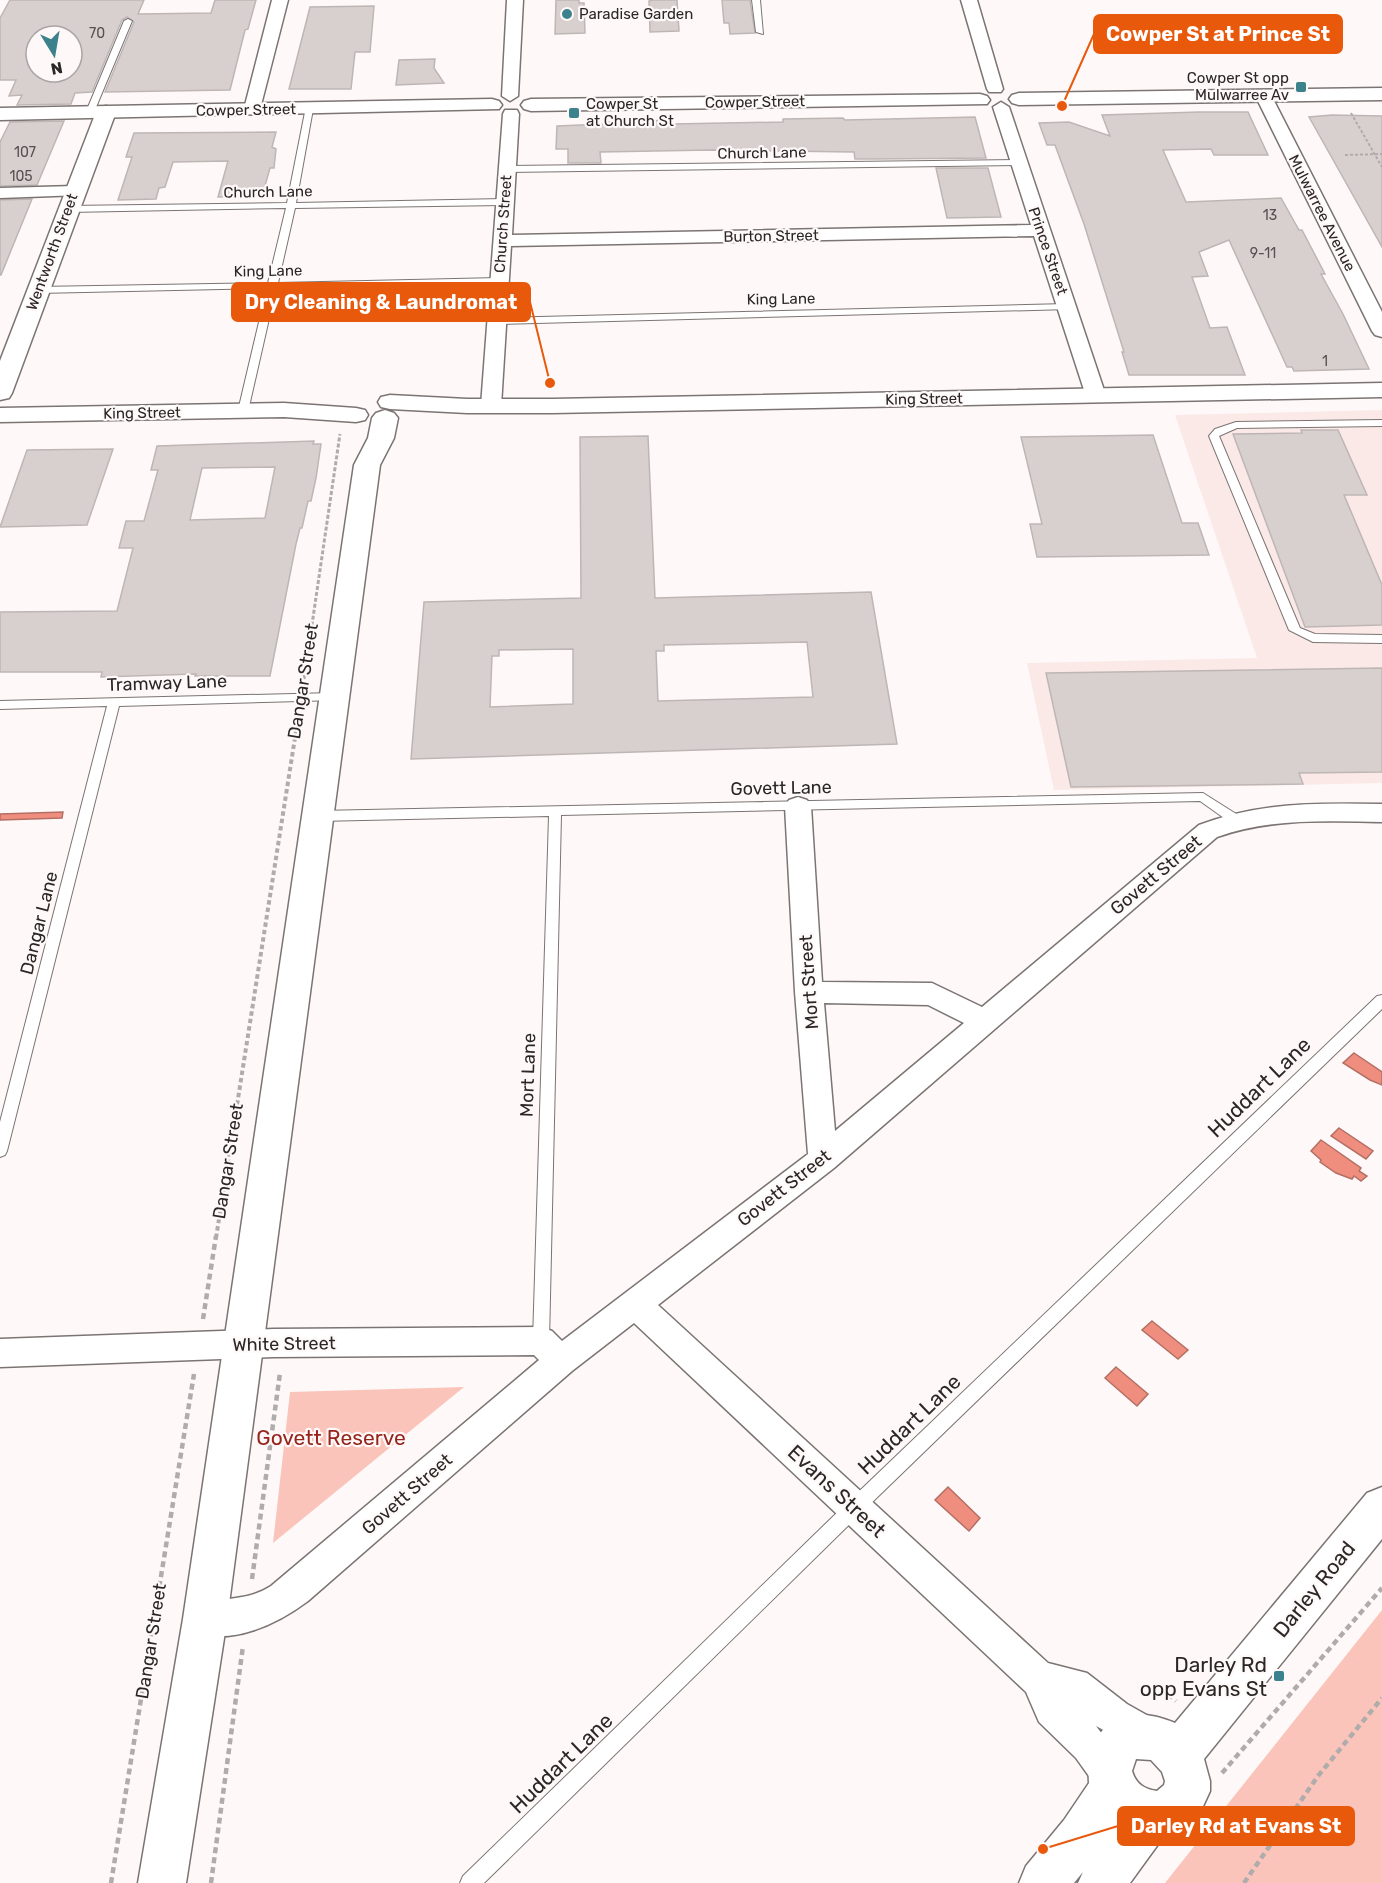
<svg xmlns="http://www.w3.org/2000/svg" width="1382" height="1883" viewBox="0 0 1382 1883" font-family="Rubik,sans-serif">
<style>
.built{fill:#fae9e6}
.green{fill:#fac4bb}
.water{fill:#ef8e7f;stroke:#b46f64;stroke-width:1.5}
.building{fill:#d8d0cf;stroke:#beb6b5;stroke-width:1.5;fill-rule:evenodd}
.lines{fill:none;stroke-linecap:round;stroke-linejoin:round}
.service-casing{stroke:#7b7473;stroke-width:2}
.minor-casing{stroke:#7b7473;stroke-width:3}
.tertiary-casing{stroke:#7b7473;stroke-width:3}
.secondary-casing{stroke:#7b7473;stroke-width:3}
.path-far3{stroke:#b0acab;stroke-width:2;stroke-dasharray:3 2;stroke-linecap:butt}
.path-far2{stroke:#b0acab;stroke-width:3;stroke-dasharray:4 2;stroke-linecap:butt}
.path-far1{stroke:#b0acab;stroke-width:4;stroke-dasharray:4.5 3;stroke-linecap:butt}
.path{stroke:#b0acab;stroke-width:4.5;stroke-dasharray:6 4;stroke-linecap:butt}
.service{fill:#fff;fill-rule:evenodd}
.minor{fill:#fff;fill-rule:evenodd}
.tertiary{fill:#fff;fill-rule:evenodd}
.secondary{fill:#fff;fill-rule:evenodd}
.poi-dot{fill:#3b828d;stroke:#fef9f8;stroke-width:2}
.labels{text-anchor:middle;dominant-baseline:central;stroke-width:4.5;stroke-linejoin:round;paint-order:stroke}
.far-number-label{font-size:14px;fill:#565150}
.far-poi-label{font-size:15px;fill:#2a2726;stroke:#fef9f8;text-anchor:start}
.far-street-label{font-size:15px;fill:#2a2726;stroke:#fef9f8}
.street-label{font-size:18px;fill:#2a2726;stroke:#fef9f8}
.near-street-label{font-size:21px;fill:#2a2726;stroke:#fef9f8}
.near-park-label{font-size:21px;fill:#96251c;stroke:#fef9f8}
.near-poi-label{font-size:21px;fill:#2a2726;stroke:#fef9f8;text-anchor:end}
.leader{fill:none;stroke:#e8590c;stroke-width:2}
.callout-dot{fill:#e8590c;stroke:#fef9f8;stroke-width:2}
.callout{fill:#e8590c;stroke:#e8590c;stroke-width:2}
.callout-label{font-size:20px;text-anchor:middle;font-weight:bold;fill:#fff}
</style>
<rect width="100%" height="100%" fill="#fef9f8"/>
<path class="built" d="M1382 410V783L1054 790 1027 663 1257 658 1175 415Z"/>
<path class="green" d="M464 1387 273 1543 290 1392Z
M1382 1610V1883H1165Z"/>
<path class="water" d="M63 812 62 818 0 820V814Z
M1354 1053 1382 1072V1085L1370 1080 1343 1063Z
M1339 1128 1373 1151 1366 1159 1331 1136Z
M1321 1140 1361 1168 1359 1171 1367 1176 1361 1181 1354 1176 1352 1179 1336 1173 1320 1162 1321 1160 1311 1151Z
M1152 1321 1188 1350 1178 1359 1142 1330Z
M1116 1367 1148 1394 1137 1406 1105 1378Z
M948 1487 980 1518 969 1531 935 1500Z"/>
<path class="building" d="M10 0H144L138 14 211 13 215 0H256L248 29 245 30 230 90 105 92 134 22 127 17 122 20 92 92 75 93 71 104 17 105 22 95 9 96 16 80H0V18ZM36 36H72V72H36Z
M556 0H579V3H584L585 33 555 34Z
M653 0H677L679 31 650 32 649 1Z
M722 0H750L755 33 730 34 729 23H724Z
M374 6 370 52H355L351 89H289L310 7Z
M435 59 434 68 444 83 396 85 399 60Z
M1199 112H1248L1268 155H1214L1211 149 1163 150 1186 202 1281 198 1299 230H1302L1325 274H1321L1343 314 1369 369 1294 371 1292 367H1287L1229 240 1199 252 1208 276 1192 277 1210 328 1227 327 1245 375H1129L1122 352H1124L1084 224 1055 145H1047L1039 123 1069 122 1110 136 1102 115Z
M1332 115 1382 116V247L1309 117Z
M975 117 986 158 874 159H855L854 152 712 150 600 152 601 163H568V149H556L557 126 606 124V122L672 120V124L783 122V119L843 118 845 120Z
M64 121 37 185 0 186V142L10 122Z
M276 132 272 147 276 149 274 168H270L262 196 218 197 228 161 173 162 165 187 159 188 156 199 118 200 132 157H126L134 133Z
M936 168H988L1001 217 947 218Z
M32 199 1 275H0V200Z
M1301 430H1338L1367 495H1344L1382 585V625L1305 627 1233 434 1302 433Z
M1153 435 1182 523H1198L1209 555 1037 557 1030 524H1042L1021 437Z
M648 436 655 598 871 592 897 744 411 759 424 602 581 598 580 437ZM807 642 813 697 658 701 656 651H664V645ZM573 649V704L490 707 492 656H499V650Z
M314 441 313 444H321L316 478 311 501H308L302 528H300L296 544 270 676H195L196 674 101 677 102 672H0V612L117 611 133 548H119L126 521H144L158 470H151L157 446ZM275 467 265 518 190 520 202 468Z
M113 449 87 525 0 527 27 450Z
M1382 668V772L1299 773 1303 784 1071 787 1046 673Z"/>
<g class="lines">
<defs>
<path id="service" d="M752 0H760L763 34 756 32Z
M128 19 132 21 94 112 87 114 86 112 124 21Z
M306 107 313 109 296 203 504 199 508 202 504 205 295 208 278 283 499 278 504 281 502 283 276 288 248 411 243 414 238 411 267 288 38 293 33 290 38 287 268 283 286 208 68 212 64 209 68 206 287 203Z
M1018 160 1021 161V165L506 172 502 169 506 166Z
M1067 304 1072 307 1070 309 496 324 491 321 496 318Z
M1382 420V426L1237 428 1219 436 1300 628 1315 634 1382 635V643L1313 642 1289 630 1209 436 1215 429 1236 422Z
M334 693 340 697 338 700 119 706 7 1151 5 1155 0 1157V1122L107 706 0 709V701Z
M1203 793 1241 817 1242 820 1241 823H1231L1200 801 561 815 549 1341 547 1346 541 1348 535 1346 533 1341 549 816 318 821 312 816 318 811Z
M1382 995V1009L861 1513 484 1883H460L463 1876 849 1501 1377 996Z"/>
<path id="minor" d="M272 0H288L260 109 252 114 244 109Z
M507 0H523L518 96 510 101 502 96Z
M961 0H977L1003 89 1001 92H989L987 89Z
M1263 90 1271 95 1382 312V337L1375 335 1372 331 1255 95Z
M1001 102 1009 107 1106 396 1103 400H1089L1086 396 1034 236 511 246 501 406 498 410H484L481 406 503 114 505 110H517L519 114 512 235 1031 225 993 107Z
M75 186 81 187 84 191 81 195 0 198V188Z
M798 797 807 800 811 806 822 982 932 983 982 1007 1199 825C1261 802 1317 803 1382 804V822C1326 821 1271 818 1217 837L834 1168 658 1305 1048 1663 1087 1673 1127 1704 1159 1722 1164 1735 1159 1748 1146 1753 1096 1726 1122 1760 1128 1773 1122 1786 1109 1792 1096 1786 1076 1758 1039 1722 1026 1692 634 1323 572 1371 308 1601C277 1624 231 1647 192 1631L187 1619 192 1607C220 1595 245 1603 271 1586L539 1360 534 1355 274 1357 0 1367V1339L274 1329 541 1327 552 1331 562 1341 808 1154 795 992 785 806 789 800ZM824 1003 928 1005 964 1023 835 1131Z"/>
<path id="tertiary" d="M106 106 113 108 116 112 12 393 9 398 0 400V361L96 112 99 108Z
M1382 383V397L552 413H467L390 409 381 407 378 402 381 397 390 395 467 399H552Z
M284 403 356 408 365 410 368 415 365 420 356 422 284 417 0 422V408Z
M385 410 394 413 398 418 394 438 380 465 227 1619 186 1883H138L183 1619 354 465 368 438 372 418 376 413Z"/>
<path id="secondary" d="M1382 88V100L1019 105 1012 103 1009 99 1012 95 1019 93Z
M980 94 987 96 990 100 987 104 531 111 524 109 521 105 524 101 531 99Z
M492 99 499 101 502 105 499 109 0 120V108Z
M1382 1487V1539L1204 1759 1210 1781V1791L1199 1815 1159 1843 1130 1883H1078L1083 1872 1074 1883H1019L1026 1866 1064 1820 1089 1783C1085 1726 1122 1700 1175 1723L1367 1493ZM1136 1759 1151 1760 1162 1772 1165 1781 1164 1785 1157 1791C1144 1789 1136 1784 1132 1771Z"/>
</defs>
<use href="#service" class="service-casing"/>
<use href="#minor" class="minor-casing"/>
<use href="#tertiary" class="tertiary-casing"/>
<use href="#secondary" class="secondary-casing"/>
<path class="path-far3" d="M1351 113 1382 167
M1345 155 1382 154"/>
<path class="path-far2" d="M304 679 340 434
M296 726 298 716"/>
<path class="path-far1" d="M216 1238 297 725"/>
<path class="path" d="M203 1319 216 1236
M252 1579 280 1373
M1161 1687 1176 1701
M1222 1773 1382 1588
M111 1883 194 1374
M211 1883 243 1646
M1244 1883 1318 1776 1382 1698"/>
<use href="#service" class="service"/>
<use href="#minor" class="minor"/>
<use href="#tertiary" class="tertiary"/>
<use href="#secondary" class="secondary"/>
</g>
<g class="poi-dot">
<circle cx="567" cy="14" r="6"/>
<rect x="1295" y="81" width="12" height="12" rx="3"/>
<rect x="568" y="107" width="12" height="12" rx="3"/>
<rect x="1273" y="1670" width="12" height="12" rx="3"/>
</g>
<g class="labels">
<g class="far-number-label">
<text x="97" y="33">70</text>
<text x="25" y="152">107</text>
<text x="21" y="176">105</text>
<text x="1270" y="215">13</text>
<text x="1263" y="253">9-11</text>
<text x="1325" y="361">1</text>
</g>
<g class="far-poi-label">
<text x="579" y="14">Paradise Garden</text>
<text x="1289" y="78" text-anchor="end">Cowper St opp<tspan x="1289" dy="17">Mulwarree Av</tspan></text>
<text x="586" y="104">Cowper St<tspan x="586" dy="17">at Church St</tspan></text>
</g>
<g class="far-street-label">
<text transform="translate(755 102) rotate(-1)">Cowper Street</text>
<text transform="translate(246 110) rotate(-1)">Cowper Street</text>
<text transform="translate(762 153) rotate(-1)">Church Lane</text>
<text transform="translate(268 192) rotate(-1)">Church Lane</text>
<text transform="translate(1322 213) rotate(63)">Mulwarree Avenue</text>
<text transform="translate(503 224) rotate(-86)">Church Street</text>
<text transform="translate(771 236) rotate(-1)">Burton Street</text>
<text transform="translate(1048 251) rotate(71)">Prince Street</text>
<text transform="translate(52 252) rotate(-70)">Wentworth Street</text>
<text transform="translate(268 271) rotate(-1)">King Lane</text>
<text transform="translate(781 299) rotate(-1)">King Lane</text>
<text transform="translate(924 399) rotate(-1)">King Street</text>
<text transform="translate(142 413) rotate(-1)">King Street</text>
</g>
<g class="street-label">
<text transform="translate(303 681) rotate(-81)">Dangar Street</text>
<text transform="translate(167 683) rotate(-2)">Tramway Lane</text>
<text transform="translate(781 788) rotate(-1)">Govett Lane</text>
<text transform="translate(1156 875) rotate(-40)">Govett Street</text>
<text transform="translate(39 923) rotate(-76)">Dangar Lane</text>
<text transform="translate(809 982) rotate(-94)">Mort Street</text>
<text transform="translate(528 1075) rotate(-88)">Mort Lane</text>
<text transform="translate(228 1161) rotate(-81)">Dangar Street</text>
<text transform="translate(784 1188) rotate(-38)">Govett Street</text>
<text transform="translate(284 1344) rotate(-1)">White Street</text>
<text transform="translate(407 1494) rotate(-41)">Govett Street</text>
<text transform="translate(151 1641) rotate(-81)">Dangar Street</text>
</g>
<g class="near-street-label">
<text transform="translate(1259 1087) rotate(-44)">Huddart Lane</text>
<text transform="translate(909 1424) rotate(-44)">Huddart Lane</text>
<text transform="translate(837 1491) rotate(43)">Evans Street</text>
<text transform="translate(1314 1589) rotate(-51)">Darley Road</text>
<text transform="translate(561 1763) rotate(-44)">Huddart Lane</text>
</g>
<g class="near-park-label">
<text x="331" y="1437">Govett Reserve</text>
</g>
<g class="near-poi-label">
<text x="1267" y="1664">Darley Rd<tspan x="1267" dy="24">opp Evans St</tspan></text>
</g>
</g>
<path class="leader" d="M1062 106L1094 34M550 383L530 302M1043 1849L1118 1826"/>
<g class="callout-dot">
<circle cx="1062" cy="106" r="6"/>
<circle cx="550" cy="383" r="6"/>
<circle cx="1043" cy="1849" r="6"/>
</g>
<g class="callout">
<rect x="1094" y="15" width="248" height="38" rx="6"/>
<rect x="232" y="283" width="298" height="38" rx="6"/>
<rect x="1118" y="1807" width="236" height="38" rx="6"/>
</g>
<g class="callout-label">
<text x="1218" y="41">Cowper St at Prince St</text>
<text x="381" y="309">Dry Cleaning &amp; Laundromat</text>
<text x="1236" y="1833">Darley Rd at Evans St</text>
</g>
<g transform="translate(54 54) rotate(169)"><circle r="28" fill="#fef9f8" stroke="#a9a5a4" stroke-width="1.5"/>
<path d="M0-4.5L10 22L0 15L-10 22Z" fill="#3b828d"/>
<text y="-9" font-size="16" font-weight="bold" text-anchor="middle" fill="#2a2726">N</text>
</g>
</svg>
